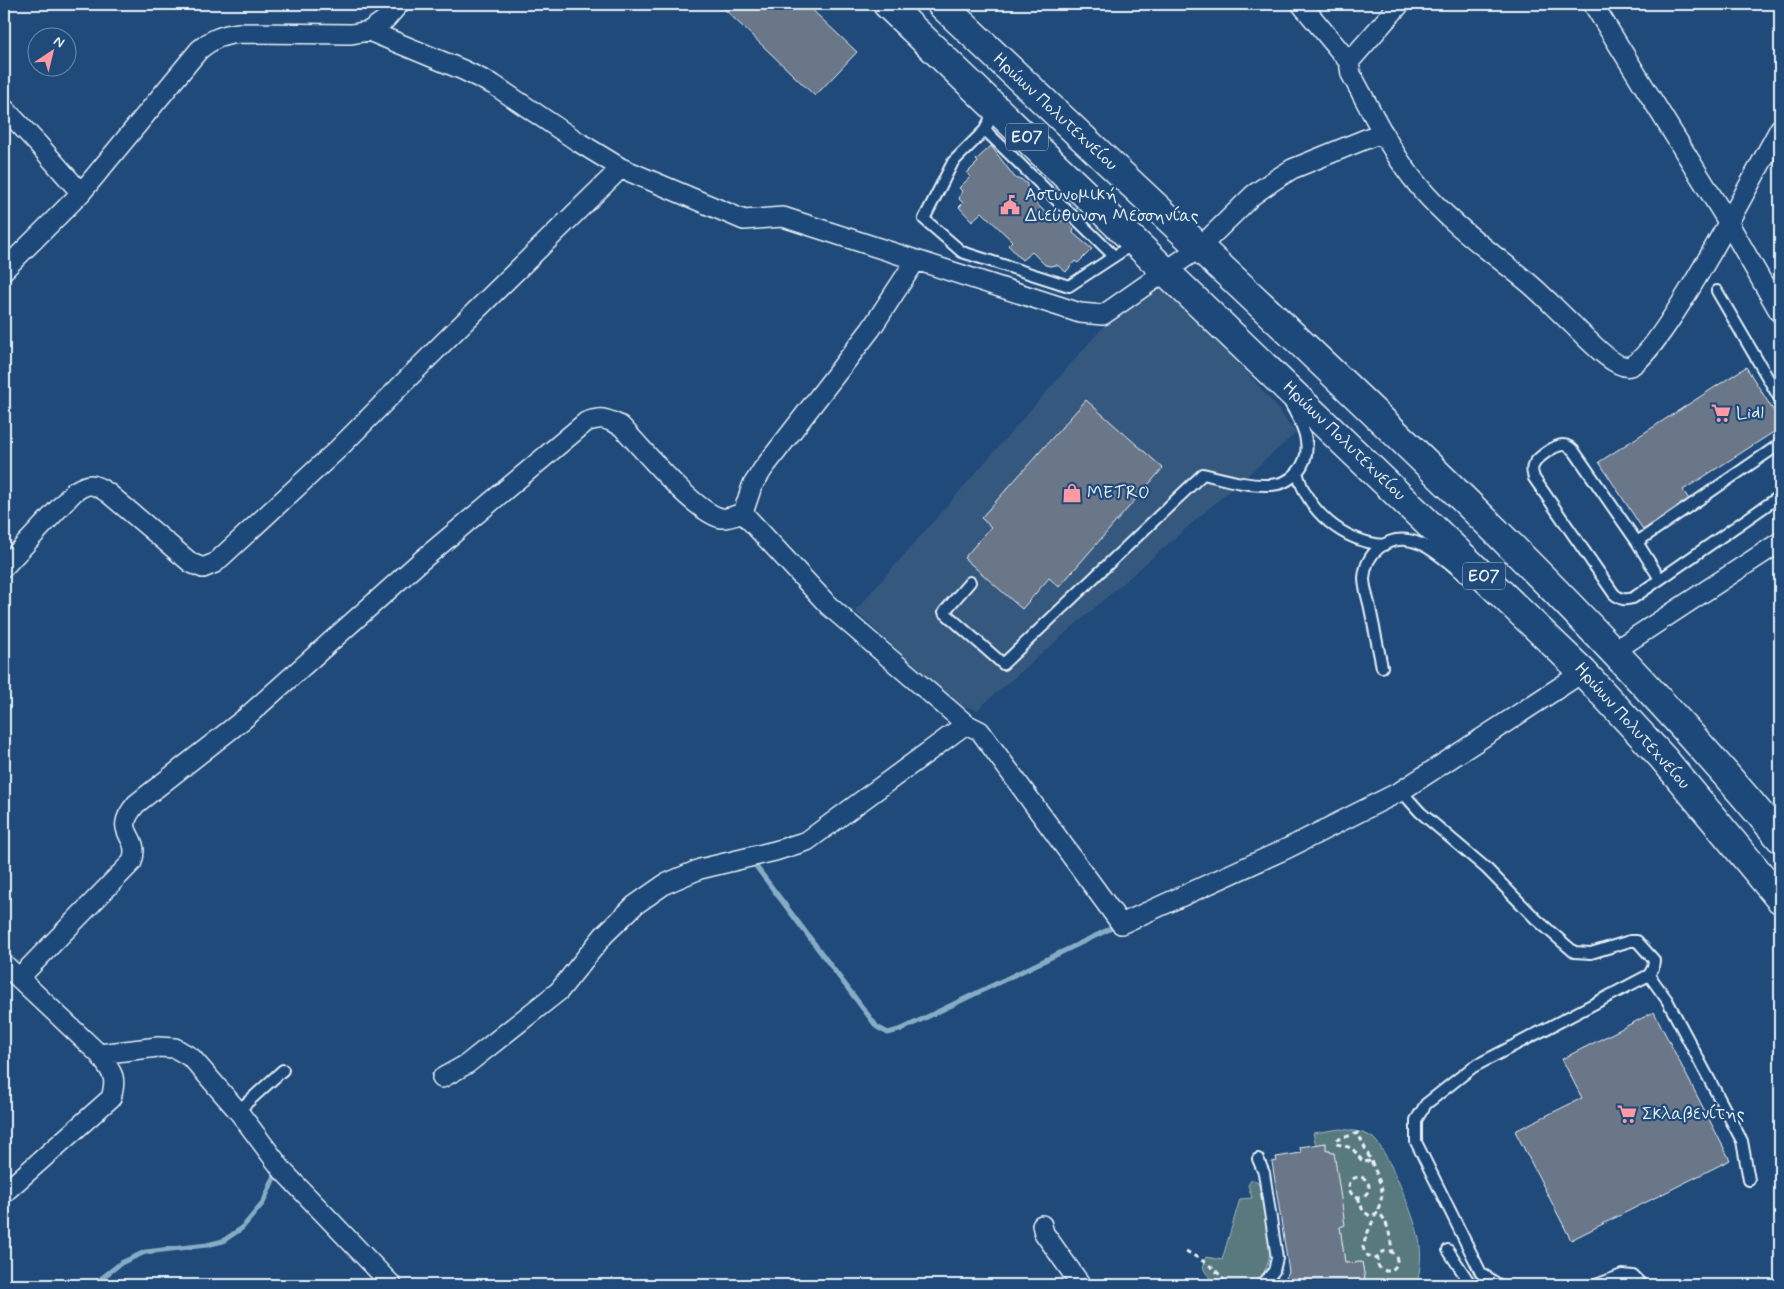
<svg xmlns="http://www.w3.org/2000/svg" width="1784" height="1289" viewBox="0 0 1784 1289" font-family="Mynerve,sans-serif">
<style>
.built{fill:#36587e}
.green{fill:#59797e;stroke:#a0b5bb}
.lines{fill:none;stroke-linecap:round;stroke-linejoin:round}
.stream{stroke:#87acc4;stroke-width:5}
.building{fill:#6a7789;stroke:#e8f1f8}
.service-casing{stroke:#e8f1f8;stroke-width:14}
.minor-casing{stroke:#e8f1f8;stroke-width:22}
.primary-casing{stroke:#e8f1f8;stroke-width:31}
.path{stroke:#e8f1f8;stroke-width:3;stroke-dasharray:5 4;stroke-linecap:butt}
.service{stroke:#1f4a7a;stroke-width:10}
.minor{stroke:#1f4a7a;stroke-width:19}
.primary{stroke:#1f4a7a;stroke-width:28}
.labels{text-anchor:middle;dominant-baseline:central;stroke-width:4.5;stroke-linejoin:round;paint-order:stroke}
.shield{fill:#1f4a7a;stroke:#acbfd2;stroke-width:1}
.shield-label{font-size:16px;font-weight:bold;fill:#e8f1f8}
.street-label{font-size:18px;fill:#e8f1f8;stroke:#1f4a7a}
.poi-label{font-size:18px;fill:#e8f1f8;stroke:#1f4a7a;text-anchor:start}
</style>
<rect width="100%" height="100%" fill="#1f4a7a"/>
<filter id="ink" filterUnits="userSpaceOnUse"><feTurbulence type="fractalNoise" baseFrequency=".02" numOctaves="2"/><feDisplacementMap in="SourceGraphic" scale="10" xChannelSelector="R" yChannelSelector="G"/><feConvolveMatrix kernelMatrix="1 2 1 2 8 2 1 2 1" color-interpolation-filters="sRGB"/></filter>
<g filter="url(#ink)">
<path class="built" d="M1159 283 1230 353 1274 404 1296 433 977 710 958 705 855 611 1110 319Z"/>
<path class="green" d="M1340 1129C1350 1130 1365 1132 1373 1138 1387 1149 1416 1220 1419 1239 1422 1255 1420 1270 1417 1285H1366L1362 1262 1345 1263 1340 1227 1334 1153H1331L1330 1150H1326V1143L1316 1145 1313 1133Z
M1252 1179 1258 1183 1261 1190C1266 1217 1281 1261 1256 1281 1255 1282 1251 1285 1250 1285 1242 1288 1214 1285 1203 1285L1210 1278C1203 1269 1201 1267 1206 1257L1222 1260 1240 1199 1252 1198 1248 1185Z"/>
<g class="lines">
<path class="stream" d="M752 861 877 1027 888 1033 902 1029 1118 925
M93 1285 121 1263 145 1252 207 1245 223 1241 242 1228 263 1203 276 1173"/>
</g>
<path class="building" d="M719 4H806L857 52 815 96Z
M991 146 1016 179H1021L1027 184V195L1056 222 1065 220 1074 229 1073 233 1092 249 1078 263 1075 261 1066 272 1057 265 1050 266 1045 265 1032 252 1022 260 1008 245 1012 241 982 212 972 221 959 207 963 203 959 199 962 191 959 188 970 177 967 173 978 162 976 160Z
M1746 367 1780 421V428L1683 490 1692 504 1646 534 1599 462Z
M1086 400 1163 468 1059 587 1049 578 1022 609 964 558 991 527 981 518Z
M1654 1012 1730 1160 1571 1240 1515 1131 1582 1098 1562 1059Z
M1326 1143V1150H1330L1331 1153H1334L1345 1225 1340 1227 1345 1263 1362 1262 1366 1285H1281L1289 1272 1272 1162 1277 1161 1276 1157 1301 1153 1300 1147Z"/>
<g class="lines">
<defs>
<path id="service" d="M994 111 985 130 953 162 924 219 962 252 1069 286 1133 244
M985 130 1114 256
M1717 291 1780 399
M1780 444 1637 542 1574 451C1571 448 1568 445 1563 445 1555 445 1536 458 1533 466 1531 470 1533 474 1534 478L1614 594C1621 600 1625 600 1633 598L1780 496
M1297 472C1308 512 1342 541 1384 545
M1637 542 1660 579
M970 582 944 612 1003 664 1203 474C1224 479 1247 486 1269 485 1292 485 1310 464 1306 441 1305 428 1297 416 1291 405
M1382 667C1378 647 1374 628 1370 608 1368 598 1364 588 1364 578 1365 566 1370 555 1379 548 1411 523 1444 560 1468 579
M1401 791 1420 812 1487 869 1536 919 1574 952 1591 953 1630 941H1637L1654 960 1653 968 1649 975
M238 1111 283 1070
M1258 1159 1264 1173 1277 1258 1274 1271 1262 1285
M1448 1250 1471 1285
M1499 1285 1481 1273 1416 1142V1120L1426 1104 1473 1067 1649 975 1667 1000 1742 1141 1749 1180
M1596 1285 1622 1275 1633 1276 1642 1285"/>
<path id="minor" d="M1301 4 1349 62 1351 74C1371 110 1390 151 1417 184 1449 223 1491 252 1530 284 1544 296 1557 310 1571 323 1582 333 1615 371 1630 366 1661 355 1759 166 1780 128
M1593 4 1728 222 1780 313
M369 31 463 70 494 85 580 143 621 168 744 220 783 217 1080 313 1103 315 1199 248 1253 195 1273 181 1292 169 1383 132
M1349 62 1400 4
M4 108 38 144 81 193
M916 260 871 329 763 469 752 486 743 513 829 606 966 724 980 731 1121 924 1288 848 1401 791 1583 672
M4 270 81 193 199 50C212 39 222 35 239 33L351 34 369 31 386 19 399 4
M4 567 74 492C89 482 93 483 108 493L191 563 203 568 215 563 338 449 442 344 621 168
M1614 651 1780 542
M4 964 99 1054 158 1047 175 1048 192 1058 238 1111 283 1171 392 1285
M19 978 132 862C142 833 110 835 136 804L244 719 422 560 586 422C603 416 606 419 621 426 642 448 694 512 721 518 727 519 737 515 743 513
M442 1078 467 1064 559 991 604 935 635 905 665 884 700 869 775 851 807 841 966 724
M4 1193 111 1098C118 1075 111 1072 99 1054
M1042 1225 1044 1233 1081 1285"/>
<path id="primary" d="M887 4 1583 672 1663 758 1780 899
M941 4C1036 94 1131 184 1227 273 1419 454 1611 635 1780 838"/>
</defs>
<use href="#service" class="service-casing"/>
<use href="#minor" class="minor-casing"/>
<use href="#primary" class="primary-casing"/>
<path class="path" d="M1370 1161 1363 1162 1352 1148 1337 1144 1336 1140 1358 1133C1363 1145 1384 1184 1382 1195 1379 1213 1367 1229 1363 1247 1365 1255 1370 1258 1377 1259
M1349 1187a10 10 0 1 1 20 0a10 10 0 1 1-20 0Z
M1358 1197 1363 1211 1370 1216 1378 1213C1388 1218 1391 1241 1392 1252
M1377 1261a10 10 0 1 1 20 0a10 10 0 1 1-20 0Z
M1186 1251C1199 1259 1221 1269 1225 1285"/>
<use href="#service" class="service"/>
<use href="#minor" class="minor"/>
<use href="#primary" class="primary"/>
</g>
</g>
<defs>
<symbol id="civic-bare" viewBox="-9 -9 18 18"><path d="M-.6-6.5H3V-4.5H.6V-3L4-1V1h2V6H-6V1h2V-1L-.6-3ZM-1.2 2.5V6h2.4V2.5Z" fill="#ff9aa2" stroke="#1f4a7a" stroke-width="2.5" paint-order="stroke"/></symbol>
<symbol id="supermarket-bare" viewBox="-9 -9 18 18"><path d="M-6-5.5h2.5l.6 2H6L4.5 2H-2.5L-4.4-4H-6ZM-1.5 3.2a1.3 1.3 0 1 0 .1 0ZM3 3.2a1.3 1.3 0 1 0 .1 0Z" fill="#ff9aa2" stroke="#1f4a7a" stroke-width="2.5" paint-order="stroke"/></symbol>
<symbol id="shop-bare" viewBox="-9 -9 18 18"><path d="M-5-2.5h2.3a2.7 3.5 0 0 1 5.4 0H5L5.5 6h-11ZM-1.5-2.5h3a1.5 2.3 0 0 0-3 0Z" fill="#ff9aa2" stroke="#1f4a7a" stroke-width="2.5" paint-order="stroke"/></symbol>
</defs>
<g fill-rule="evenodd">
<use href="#civic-bare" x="996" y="191" width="28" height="28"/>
<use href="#supermarket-bare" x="1707" y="399" width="28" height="28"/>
<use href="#shop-bare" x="1058" y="479" width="28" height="28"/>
<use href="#supermarket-bare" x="1613" y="1100" width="28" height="28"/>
</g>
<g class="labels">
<g class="shield">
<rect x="1006" y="123.5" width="42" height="27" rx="4"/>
<rect x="1463" y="562.5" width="42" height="27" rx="4"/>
</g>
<g class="shield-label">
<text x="1027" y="137">ΕΟ7</text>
<text x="1484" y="576">ΕΟ7</text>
</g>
<g class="street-label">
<text transform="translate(1055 112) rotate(43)">Ηρώων Πολυτεχνείου</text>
<text transform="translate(1344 441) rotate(44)">Ηρώων Πολυτεχνείου</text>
<text transform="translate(1632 726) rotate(48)">Ηρώων Πολυτεχνείου</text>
</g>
<g class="poi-label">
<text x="1025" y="195">Αστυνομική<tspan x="1025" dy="21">Διεύθυνση Μεσσηνίας</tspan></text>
<text x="1736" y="413">Lidl</text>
<text x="1087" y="493">METRO</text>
<text x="1642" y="1114">Σκλαβενίτης</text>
</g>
</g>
<rect width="1784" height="1289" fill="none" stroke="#1f4a7a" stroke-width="20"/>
<rect x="10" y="10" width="1764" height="1269" fill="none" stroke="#e8f1f8" stroke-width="2" filter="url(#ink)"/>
<g transform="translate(52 52) rotate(35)"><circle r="24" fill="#1f4a7a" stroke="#6f8dac"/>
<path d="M0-4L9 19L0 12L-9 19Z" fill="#ff9aa2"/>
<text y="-8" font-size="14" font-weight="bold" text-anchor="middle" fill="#e8f1f8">N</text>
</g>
</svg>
